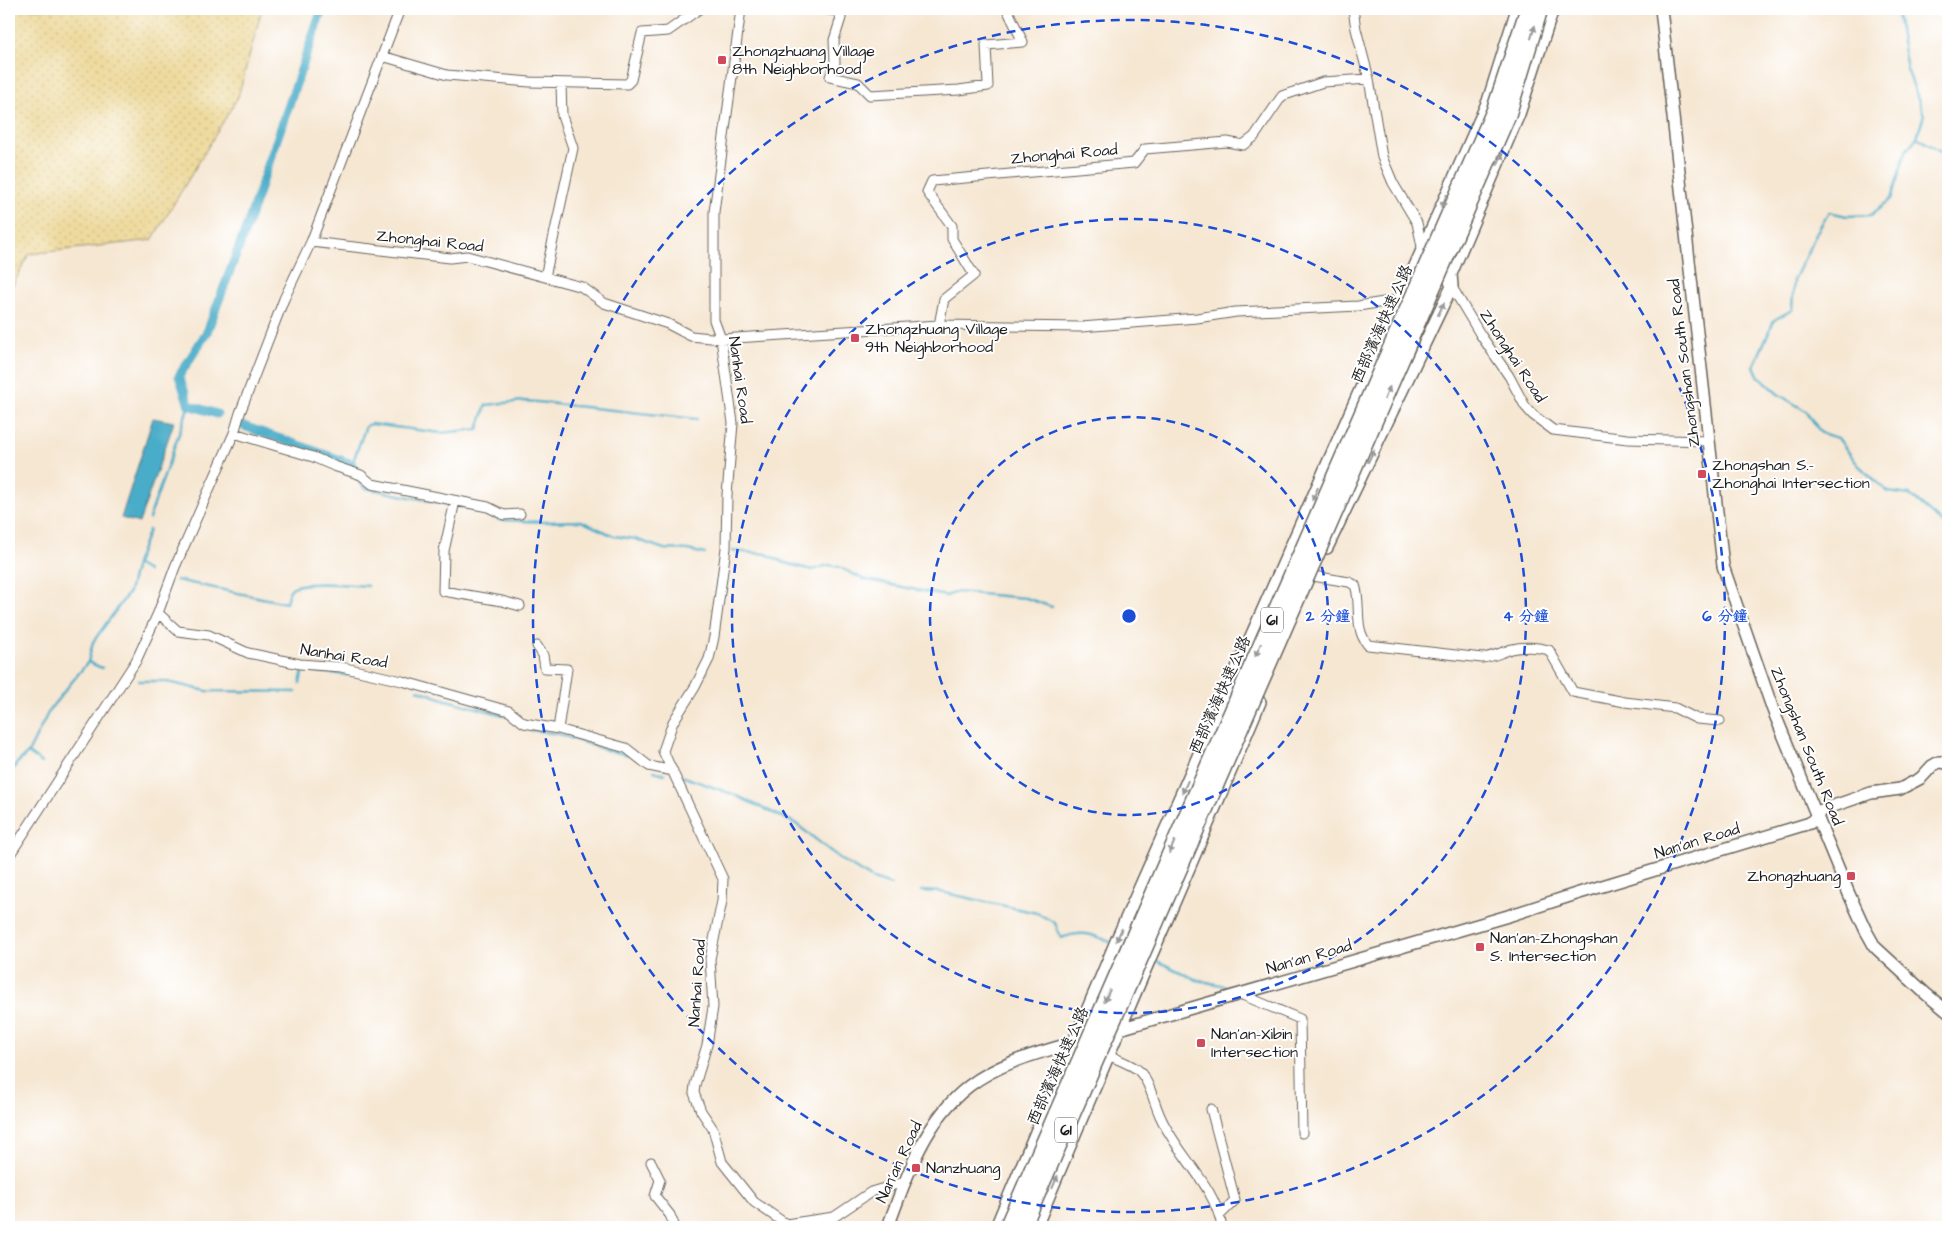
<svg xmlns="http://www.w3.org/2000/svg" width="1957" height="1236" viewBox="0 0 1957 1236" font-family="'Architects Daughter','LXGW WenKai TC',sans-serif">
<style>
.sand{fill:url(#sand-dots);stroke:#857b5d}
.water{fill:#48acc8;stroke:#326472}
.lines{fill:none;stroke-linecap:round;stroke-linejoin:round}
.stream{stroke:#48acc8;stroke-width:2.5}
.canal{stroke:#48acc8;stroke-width:9}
.minor-casing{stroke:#68635c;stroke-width:11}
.tertiary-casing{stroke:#68635c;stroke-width:14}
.minor{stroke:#fff;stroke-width:9}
.tertiary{stroke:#fff;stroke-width:11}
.trunk-bridge-casing{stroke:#68635c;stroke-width:18;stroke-linecap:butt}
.trunk-bridge{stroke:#fff;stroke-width:15}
.oneway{fill:#999}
.ring{fill:none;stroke:#1d4ed8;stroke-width:2.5;stroke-dasharray:9 6}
.poi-dot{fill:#d1495b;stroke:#fff;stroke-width:2}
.labels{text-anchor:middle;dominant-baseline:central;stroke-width:4;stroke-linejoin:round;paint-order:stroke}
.shield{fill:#fff;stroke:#606060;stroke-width:1}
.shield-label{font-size:15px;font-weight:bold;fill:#1c1c1c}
.poi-label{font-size:16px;fill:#1c1c1c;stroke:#fff;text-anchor:start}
.street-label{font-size:16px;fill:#1c1c1c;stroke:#fff}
.centre{fill:#1d4ed8;stroke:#fff;stroke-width:2.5}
.ring-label{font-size:15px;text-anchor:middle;font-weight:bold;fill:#1d4ed8;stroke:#fff;stroke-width:4;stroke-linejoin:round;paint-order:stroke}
</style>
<defs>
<pattern id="sand-dots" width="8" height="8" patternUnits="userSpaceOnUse" patternTransform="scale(1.25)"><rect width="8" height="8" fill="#eeda9e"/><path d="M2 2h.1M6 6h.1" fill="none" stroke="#ccba88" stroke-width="1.8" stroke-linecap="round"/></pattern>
</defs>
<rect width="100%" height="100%" fill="#fff"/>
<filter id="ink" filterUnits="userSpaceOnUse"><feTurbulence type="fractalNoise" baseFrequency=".02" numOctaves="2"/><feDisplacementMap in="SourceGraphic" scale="10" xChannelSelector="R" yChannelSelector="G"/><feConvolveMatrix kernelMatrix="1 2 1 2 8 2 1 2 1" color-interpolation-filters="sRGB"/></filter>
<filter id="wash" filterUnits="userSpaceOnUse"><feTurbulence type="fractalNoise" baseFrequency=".0096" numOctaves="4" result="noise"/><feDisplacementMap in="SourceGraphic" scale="20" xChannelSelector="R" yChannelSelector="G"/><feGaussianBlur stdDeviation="1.12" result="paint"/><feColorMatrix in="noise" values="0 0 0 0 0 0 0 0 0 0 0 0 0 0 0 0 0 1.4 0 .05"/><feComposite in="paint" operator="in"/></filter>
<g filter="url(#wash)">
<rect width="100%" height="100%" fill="#f6e7d3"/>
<path class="sand" d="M9 9H262L238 97 152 240 29 254 9 293Z"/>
<path class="water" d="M153 418 174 422 139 523 121 518Z"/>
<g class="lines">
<path class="stream" d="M1898 9 1897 14 1907 69 1924 115 1917 137 1948 157
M1917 137 1906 151 1891 199 1871 215 1847 216 1829 212 1817 232 1794 280 1792 310 1774 320 1754 366 1759 377 1778 394 1806 411 1821 433 1838 438 1858 465 1888 492 1910 495 1948 528
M354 470 352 464 366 426 371 424 441 433 478 429 486 405 524 401 537 402 697 419
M355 476 364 488 450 505
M459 507 488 512 499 520 545 522 581 521 614 536 635 539 664 549 688 550 705 554
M149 519 189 405
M732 551 766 554 785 563 812 570 829 565 839 567 863 579 946 596 957 592 1026 598 1052 607
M136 564 148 571
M176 580 286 603C287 598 288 591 292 588 303 580 353 585 368 586
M88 662 102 668
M139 681H163L207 691 296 692
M300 683 303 670 366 677
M418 690 446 700 511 717
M528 727 531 730 558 734 606 750 628 755
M28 753 42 763
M654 771 664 774
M676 774 735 795 795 823 843 861 873 879 891 885
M9 777 17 763 28 753 50 709 88 662 93 642 129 592 136 564 149 530
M921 891 941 892 1037 913 1055 923 1061 938C1082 931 1090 933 1110 942
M1157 961 1197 980 1230 987"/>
<path class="canal" d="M217 414 189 405 179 376 207 332 247 226 322 9
M241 425 352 464"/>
</g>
</g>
<g filter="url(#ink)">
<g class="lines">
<defs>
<path id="minor" d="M741 9 714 212V320L721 339 733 423 727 495 726 548 714 637 709 659 695 687 673 722 663 751 723 879 722 901 710 959 713 1007 707 1045 695 1085 694 1093 701 1111 713 1129 722 1162 754 1202 786 1224 834 1217 871 1192 904 1182
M741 9H759
M823 9 838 11 841 18 834 40 835 63 830 77 858 83 870 95 959 90 988 86 986 45 1023 42 1007 9
M1353 9 1356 29 1369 79 1382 157 1393 183 1417 223 1423 251
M382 56 447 75 530 82 627 84 631 80 642 33 668 31 699 9
M311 242 450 258 467 256 582 287 604 303 668 324 691 336 721 339 939 325 1081 327 1197 318 1236 312 1358 306 1404 299
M545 277 573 148 562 116 561 84
M1449 282 1480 334 1509 376 1525 406 1533 415 1553 430 1628 439 1709 441
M939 325 944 299 974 275 952 239V226L927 192 932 181 1134 163 1145 149 1227 142 1243 145 1254 137 1282 96 1323 82 1369 79
M234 433 313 457 334 466 361 475 372 484 488 507 504 515 520 514
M455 501 444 551 443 591 502 601 520 606
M1313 576 1349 582 1355 585C1362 604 1353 628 1368 645L1482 658C1493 657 1502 652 1512 649 1523 646 1538 647 1549 650L1573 692 1625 702 1675 708 1697 719 1720 721
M158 613 178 631 209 635 248 653 300 664 341 667 402 681 509 711 524 723 558 729 626 748 649 766 673 771
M537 646 543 655 545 668 567 669 558 729
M9 856 136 661 158 613 175 567 234 433 240 413 284 299 311 242 400 9
M1240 994 1300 1019 1302 1133
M1103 1053C1112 1057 1131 1064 1138 1070 1150 1081 1154 1104 1161 1118 1178 1156 1215 1185 1222 1227
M1211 1109 1235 1200 1220 1215
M651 1162 660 1180 655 1196 670 1215 675 1227"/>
<path id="tertiary" d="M1661 9 1723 566 1773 710 1849 894 1865 929 1875 947 1926 994 1948 1012
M1327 548 1452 286 1451 274 1519 114 1553 9
M1116 1030 1508 916 1576 894 1810 823 1822 810 1871 793 1900 789 1921 778 1932 766 1939 762 1948 763
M888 1227C906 1177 925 1120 969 1086 1000 1062 1042 1052 1079 1041
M996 1227 1117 939 1488 101 1517 9
M1036 1227C1109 1051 1186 877 1260 702"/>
</defs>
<use href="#minor" class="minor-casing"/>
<use href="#tertiary" class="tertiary-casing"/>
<use href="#minor" class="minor"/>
<use href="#tertiary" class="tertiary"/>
<defs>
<path id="trunk-bridge" d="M1007 1227 1494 111 1528 9
M1023 1227 1508 115 1540 9"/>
</defs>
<use href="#trunk-bridge" class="trunk-bridge-casing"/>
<use href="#trunk-bridge" class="trunk-bridge"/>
</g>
<defs><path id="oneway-solid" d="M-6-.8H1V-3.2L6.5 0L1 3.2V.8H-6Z" transform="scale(1.25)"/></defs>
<g class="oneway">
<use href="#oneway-solid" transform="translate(1533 32) rotate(-73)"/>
<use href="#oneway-solid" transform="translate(1500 159) rotate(-67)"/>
<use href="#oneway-solid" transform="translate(1444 201) rotate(114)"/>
<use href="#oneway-solid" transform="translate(1441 309) rotate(-64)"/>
<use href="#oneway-solid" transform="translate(1387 393) rotate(-67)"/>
<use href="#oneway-solid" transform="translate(1371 456) rotate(-64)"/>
<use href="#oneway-solid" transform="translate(1315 494) rotate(114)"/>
<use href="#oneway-solid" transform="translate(1258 650) rotate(114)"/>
<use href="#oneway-solid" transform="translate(1185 787) rotate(114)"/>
<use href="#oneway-solid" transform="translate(1172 847) rotate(114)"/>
<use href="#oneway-solid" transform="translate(1119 935) rotate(114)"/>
<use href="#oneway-solid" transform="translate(1107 996) rotate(114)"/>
<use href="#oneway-solid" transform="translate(1055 1182) rotate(-67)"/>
</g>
</g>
<g class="ring">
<circle cx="1129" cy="616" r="199"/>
<circle cx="1129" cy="616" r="397"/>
<circle cx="1129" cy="616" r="596"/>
</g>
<g class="poi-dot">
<rect x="717" y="55" width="10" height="10" rx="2.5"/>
<rect x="850" y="333" width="10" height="10" rx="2.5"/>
<rect x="1697" y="469" width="10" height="10" rx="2.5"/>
<rect x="1846" y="871" width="10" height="10" rx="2.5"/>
<rect x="1475" y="942" width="10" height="10" rx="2.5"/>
<rect x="1196" y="1038" width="10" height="10" rx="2.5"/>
<rect x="911" y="1163" width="10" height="10" rx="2.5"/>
</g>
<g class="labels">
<g class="shield">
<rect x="1261" y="607.5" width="22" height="25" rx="4"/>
<rect x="1055" y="1117.5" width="22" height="25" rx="4"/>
</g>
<g class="shield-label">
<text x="1272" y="620">61</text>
<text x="1066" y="1130">61</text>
</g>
<g class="poi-label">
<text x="732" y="51">Zhongzhuang Village<tspan x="732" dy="18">8th Neighborhood</tspan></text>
<text x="865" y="329">Zhongzhuang Village<tspan x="865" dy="18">9th Neighborhood</tspan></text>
<text x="1712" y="465">Zhongshan S.-<tspan x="1712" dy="18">Zhonghai Intersection</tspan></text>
<text x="1841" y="876" text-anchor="end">Zhongzhuang</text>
<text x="1490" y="938">Nan'an-Zhongshan<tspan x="1490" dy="18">S. Intersection</tspan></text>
<text x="1211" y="1034">Nan'an-Xibin<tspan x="1211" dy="18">Intersection</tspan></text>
<text x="926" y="1168">Nanzhuang</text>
</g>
<g class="street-label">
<text transform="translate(1064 154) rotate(-5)">Zhonghai Road</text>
<text transform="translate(430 241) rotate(6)">Zhonghai Road</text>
<text transform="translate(1382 324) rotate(-66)">西部濱海快速公路</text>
<text transform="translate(1513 356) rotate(57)">Zhonghai Road</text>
<text transform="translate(1684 363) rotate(-97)">Zhongshan South Road</text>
<text transform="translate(740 380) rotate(82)">Nanhai Road</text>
<text transform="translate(344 656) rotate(9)">Nanhai Road</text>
<text transform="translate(1220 695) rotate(-66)">西部濱海快速公路</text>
<text transform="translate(1807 746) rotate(68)">Zhongshan South Road</text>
<text transform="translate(1697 841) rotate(-17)">Nan'an Road</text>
<text transform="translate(1309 957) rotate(-16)">Nan'an Road</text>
<text transform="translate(697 983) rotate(-86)">Nanhai Road</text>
<text transform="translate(1058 1066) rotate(-66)">西部濱海快速公路</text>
<text transform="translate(899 1162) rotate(-65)">Nan'an Road</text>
</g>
</g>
<circle cx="1129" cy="616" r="8" class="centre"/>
<g class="ring-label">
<text x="1328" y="621">2 分鐘</text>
<text x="1526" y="621">4 分鐘</text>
<text x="1725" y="621">6 分鐘</text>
</g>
<rect width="1957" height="1236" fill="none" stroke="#fff" stroke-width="30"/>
</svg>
